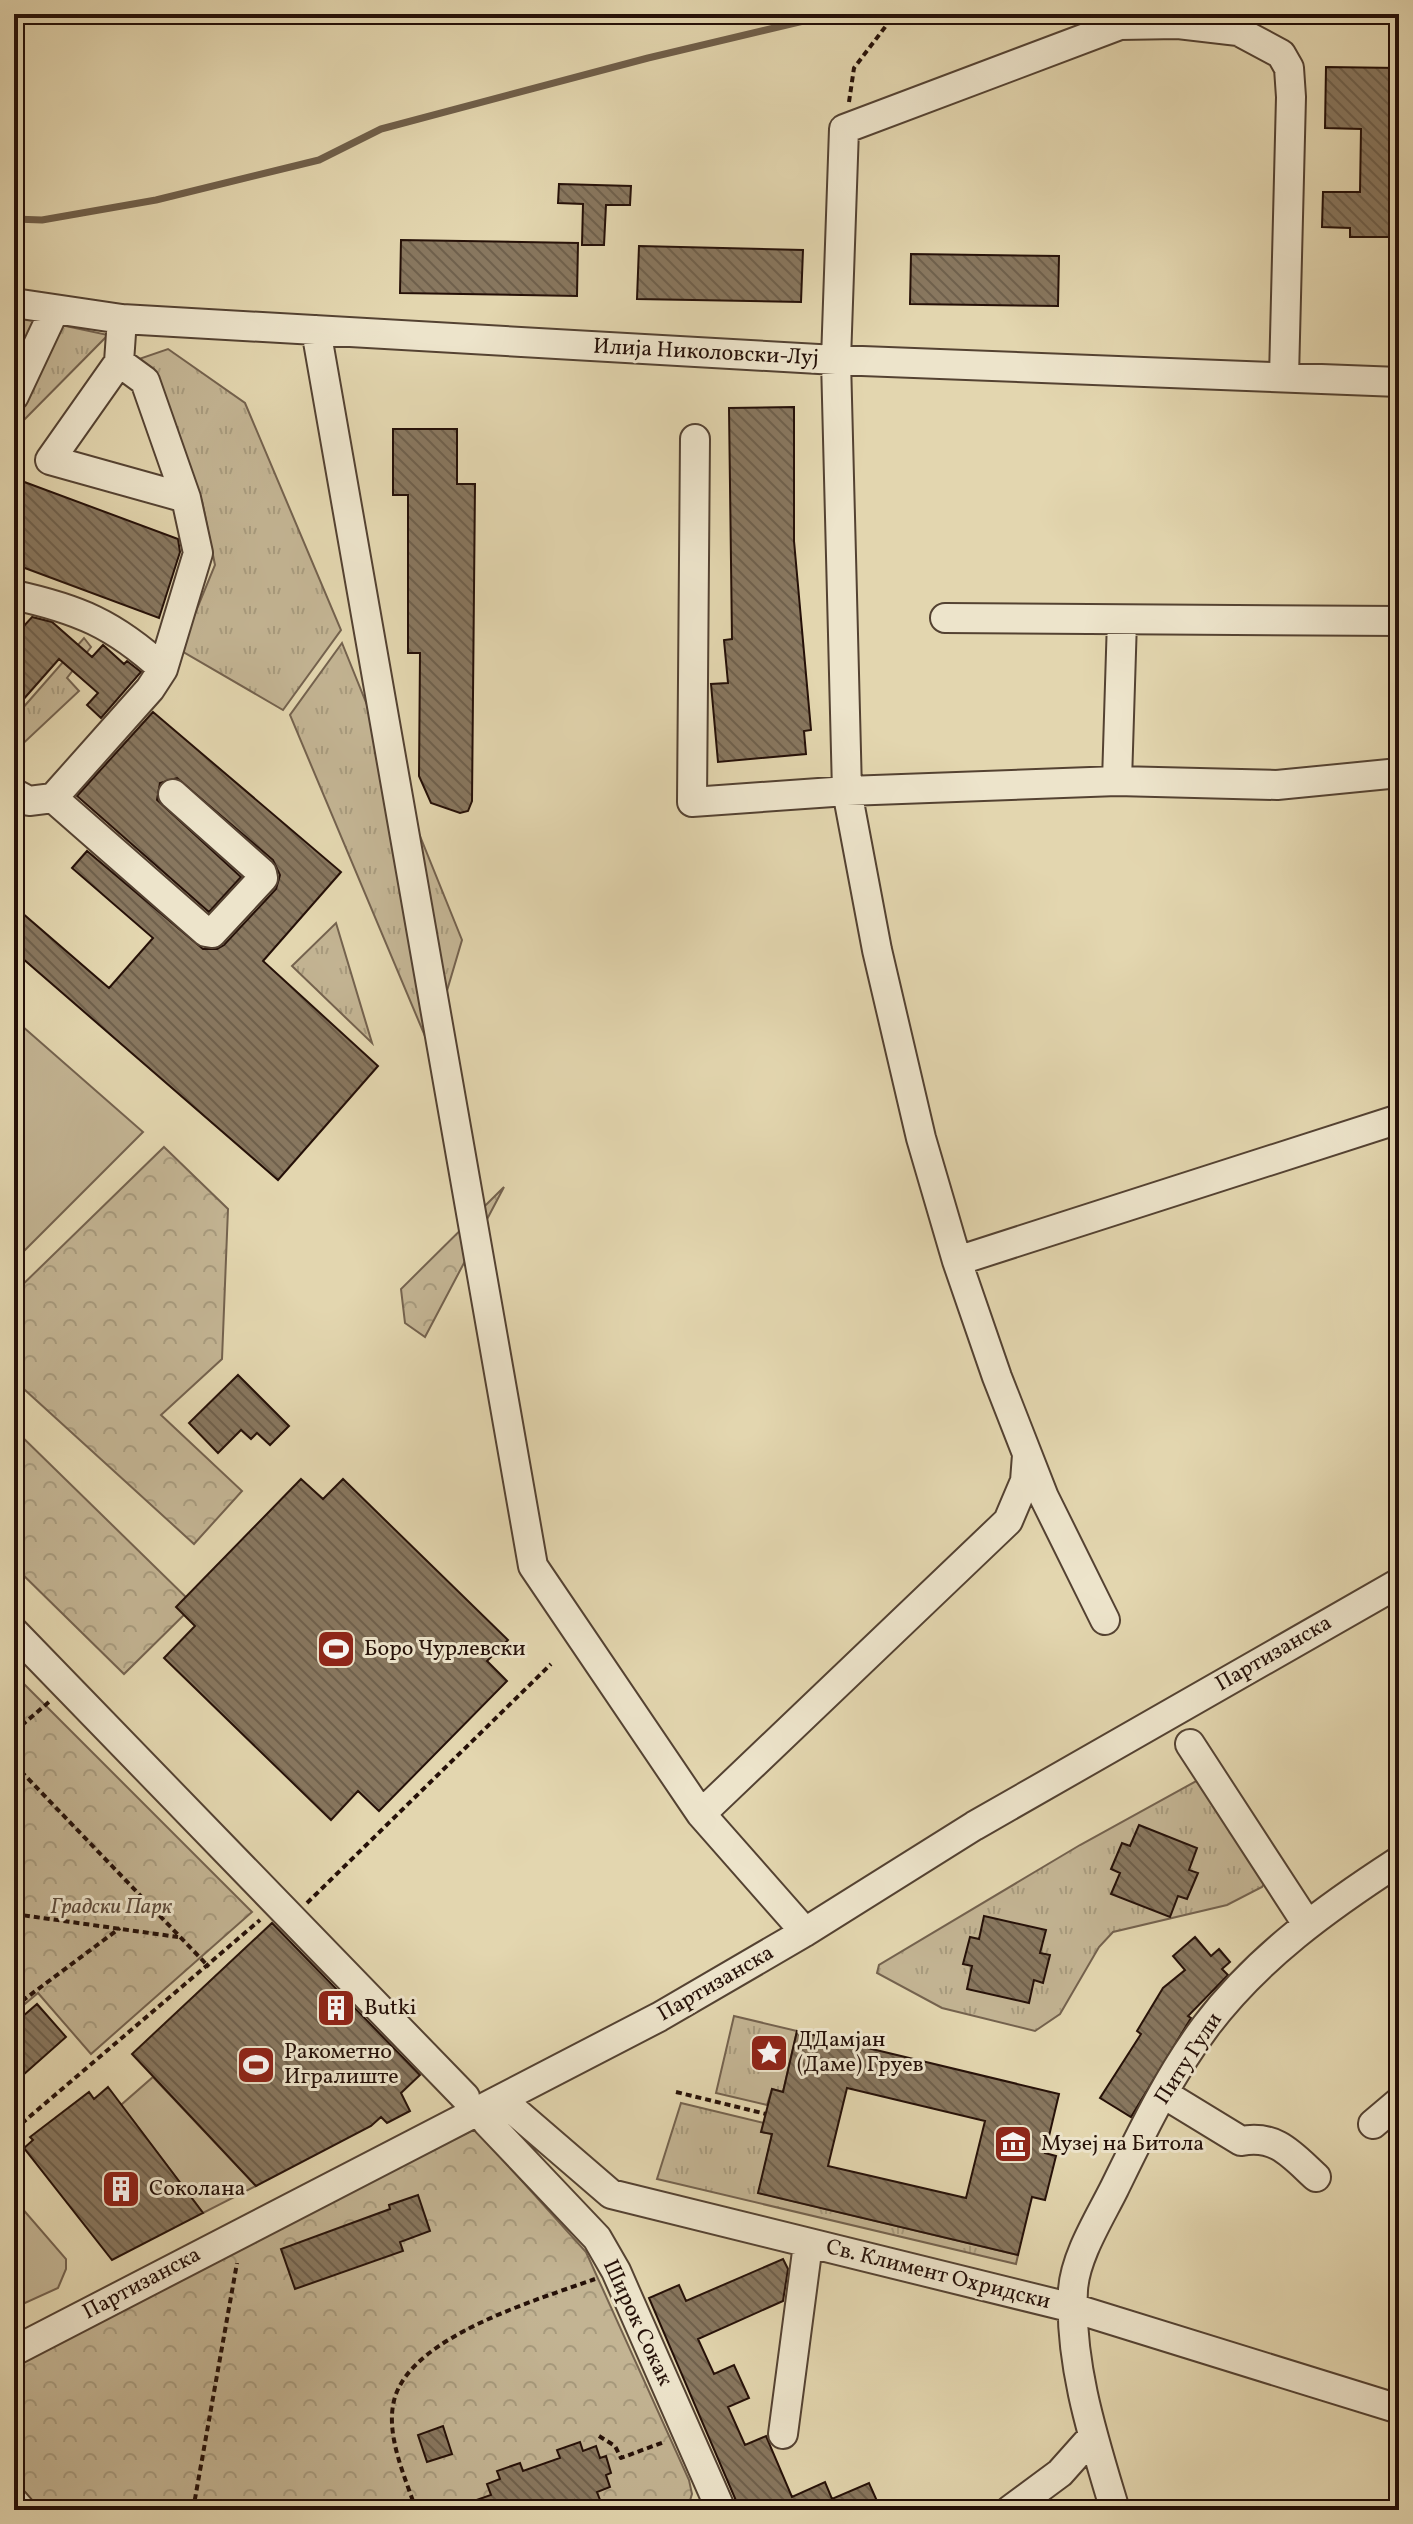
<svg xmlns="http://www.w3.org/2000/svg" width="1413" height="2524" viewBox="0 0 1413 2524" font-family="Vollkorn,serif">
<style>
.grass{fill:url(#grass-tufts);stroke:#74624e;stroke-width:2}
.park{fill:url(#park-crowns);stroke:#74624e;stroke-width:2}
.pitch{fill:#c3b493;stroke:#74624e;stroke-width:2}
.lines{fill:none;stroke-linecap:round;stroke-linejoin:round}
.stream{stroke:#705f4a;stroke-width:7}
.building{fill:url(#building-back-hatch);stroke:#251008;stroke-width:2;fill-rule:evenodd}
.minor-casing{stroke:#544232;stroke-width:32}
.path{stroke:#251008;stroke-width:4;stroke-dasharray:6 4;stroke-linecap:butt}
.minor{stroke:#ede4cb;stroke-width:28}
.labels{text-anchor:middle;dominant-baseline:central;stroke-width:6;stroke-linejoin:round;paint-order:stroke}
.street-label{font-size:22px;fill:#251008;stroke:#ede4cb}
.poi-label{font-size:22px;fill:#251008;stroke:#ede4cb;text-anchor:start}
.park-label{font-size:22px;font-style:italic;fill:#5c4939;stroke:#ede4cb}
</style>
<defs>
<pattern id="grass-tufts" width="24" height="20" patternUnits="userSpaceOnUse" patternTransform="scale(2)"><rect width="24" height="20" fill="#c3b493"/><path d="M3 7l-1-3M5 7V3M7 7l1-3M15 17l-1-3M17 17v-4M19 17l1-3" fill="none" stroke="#a79a7d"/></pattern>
<pattern id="park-crowns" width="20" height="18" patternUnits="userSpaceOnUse" patternTransform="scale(2)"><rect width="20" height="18" fill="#c3b493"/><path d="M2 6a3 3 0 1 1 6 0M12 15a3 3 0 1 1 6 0" fill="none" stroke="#a79a7d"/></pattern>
<pattern id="building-back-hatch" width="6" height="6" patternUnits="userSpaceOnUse" patternTransform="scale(2)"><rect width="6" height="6" fill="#88775f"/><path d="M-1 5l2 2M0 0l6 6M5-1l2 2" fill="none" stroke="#6f604c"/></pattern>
</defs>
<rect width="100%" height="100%" fill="#e3d6af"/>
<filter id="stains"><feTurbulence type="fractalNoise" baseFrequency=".0025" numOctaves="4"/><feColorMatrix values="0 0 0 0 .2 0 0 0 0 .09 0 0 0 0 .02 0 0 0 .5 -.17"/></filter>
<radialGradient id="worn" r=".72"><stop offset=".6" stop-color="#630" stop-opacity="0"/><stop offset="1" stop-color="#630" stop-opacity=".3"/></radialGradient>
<path class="grass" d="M14 315 108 335 14 430Z
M168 349 245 403 341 630 283 710 180 650 215 565 202 501 136 360Z
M84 638 91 647 67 678 79 691 14 752V718Z
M342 643 462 940 430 1048 290 715Z
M336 923 372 1043 292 966Z
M1198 1780 1265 1882 1262 1887 1227 1905 1113 1932 1099 1947 1060 2014 1035 2031 942 2008 877 1973 879 1965 1080 1845Z
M734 2016 797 2031 783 2092 772 2089 767 2105 716 2093Z
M681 2103 764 2123 762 2132 772 2134 759 2193 1018 2255 1016 2264 657 2179Z"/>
<path class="park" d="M164 1147 228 1209 222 1359 161 1415 242 1491 194 1544 14 1380V1293Z
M504 1187 425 1337 405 1323 401 1289Z
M14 1429 194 1605 124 1674 14 1566Z
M14 1674 252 1912 91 2054 38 1993 14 2013Z
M475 2129 586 2252 689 2480 692 2494 687 2510H40L14 2480V2363Z"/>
<path class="pitch" d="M14 1019 143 1132 14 1261Z
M153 2077 256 2186 203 2213 121 2105Z
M14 2199 66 2259V2269L58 2288 14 2308Z"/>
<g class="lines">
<path class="stream" d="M14 219 42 220 156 200 319 160 381 129 648 58 833 14"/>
</g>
<path class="building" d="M1326 67 1399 68V129H1390L1389 192 1399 193V228H1392V237H1350V228L1322 227 1323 192H1360L1361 129 1325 128Z
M559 184 631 186 630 205H606L604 245H582L583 204 558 203Z
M401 240 578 243 577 296 400 293Z
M639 246 803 250 801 302 637 299Z
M911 254 1059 256 1058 306 910 304Z
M794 407V541L811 730 804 731 806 754 718 762 711 684 728 683 724 640 732 639 729 408Z
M393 429H457V484H475L472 801 468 811 460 813 431 803 419 776 420 653H408V495H393Z
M19 480 178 539 180 552 159 618 14 564V493Z
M32 617 52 622 92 657 103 645 124 664 127 661 141 672 101 718 87 705 98 693 59 659 14 710V637Z
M153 712 341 872 263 961 378 1066 278 1180 14 951V906L109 988 153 938 72 868 87 851 203 949H217L224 945 276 889 280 875 273 860 177 778 160 783 157 800 241 877 209 912 77 796Z
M238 1375 289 1426 270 1445 257 1433 251 1439 241 1430 218 1453 189 1423Z
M301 1479 323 1499 343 1479 508 1640 487 1661 507 1681 379 1811 358 1791 331 1820 164 1658 195 1626 176 1607Z
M1139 1825 1197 1848 1189 1870 1198 1873 1187 1899 1178 1896 1170 1917 1111 1894 1120 1873 1111 1869 1122 1843 1130 1846Z
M984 1916 1046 1930 1040 1953 1050 1955 1043 1983 1034 1980 1029 2003 967 1989 972 1966 963 1964 970 1937 979 1939Z
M272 1923 420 2075 401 2093 410 2111 387 2123 381 2117 371 2126 256 2186 132 2054Z
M1195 1937 1211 1956 1219 1949 1230 1962 1222 1969 1228 1975 1188 2016 1191 2018 1131 2117 1100 2098 1141 2034 1137 2031 1163 1988 1185 1970 1173 1956Z
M37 2004 66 2037 14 2083V2024Z
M797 2031 1059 2094 1045 2153 1056 2156 1045 2200 1032 2197 1018 2255 758 2193 772 2134 761 2132 772 2089 783 2092ZM847 2088 985 2121 966 2198 828 2166Z
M108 2087 203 2213 112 2260 24 2148 33 2140 30 2137 89 2092 94 2099Z
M418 2195 430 2231 400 2242 403 2251 295 2289 281 2249 390 2209 389 2205Z
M783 2259 788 2269 783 2301 698 2339 714 2374 734 2365 749 2398 728 2407 745 2445 766 2436 792 2497 825 2482 832 2499 869 2483 881 2510H740L649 2298 679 2285 686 2301Z
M443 2426 452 2454 427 2462 418 2435Z
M580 2442 583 2451 596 2446 600 2458 606 2456 611 2473 606 2475 610 2487 597 2492 600 2500 577 2508 574 2500 544 2510H457L456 2507 491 2495 487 2484 500 2479 497 2471 520 2463 523 2471 560 2458 557 2450Z"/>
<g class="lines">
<defs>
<path id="minor" d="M14 303 122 319 836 360 1399 382
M122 319 119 362 50 460 186 498
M316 330 533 1566 701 1814 805 1932
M14 396 54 311
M695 439 692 802 847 791 1117 781 1277 785 1399 773
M14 595C78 609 114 624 163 669
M945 618 1399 621
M1117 781 1122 620
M14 793 29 801 53 798 150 689 163 669 198 553 186 498 145 381 119 362
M53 798 206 932 212 933 263 878 262 873 173 794
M957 1261 1399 1119
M1105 1620 1044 1497 997 1377 957 1261 921 1138 877 950 847 791 836 360 844 129 1120 25 1178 24 1238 31 1281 54 1289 68 1291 97 1284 377
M14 1632 465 2097
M1190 1744 1307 1924
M701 1814 1008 1521 1025 1481 1027 1455
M1164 2094 1241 2141C1276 2134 1292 2155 1316 2177
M502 2100 611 2194 1073 2308 1399 2409
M487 2122 597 2238 616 2271 721 2510
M1373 2124 1399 2102
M14 2351 659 2017 805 1932 974 1826 1399 1583
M783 2434 808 2244
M14 2502 21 2510
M1010 2510 1060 2473 1093 2436
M1115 2510C1094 2440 1069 2364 1073 2290 1075 2257 1099 2219 1114 2189 1141 2134 1169 2075 1206 2026 1258 1957 1328 1907 1399 1861"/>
</defs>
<use href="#minor" class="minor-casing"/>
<path class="path" d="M849 102 854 68 895 14
M14 1732 50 1701
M14 1764 209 1967
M307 1903 551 1664
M14 1914 178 1937
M14 2007 120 1928
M676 2092 766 2114
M14 2130 260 1920
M599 2436 615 2446 621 2458 664 2442
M193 2510 237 2263
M416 2510C405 2476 384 2433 395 2397 414 2335 540 2299 595 2279"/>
<use href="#minor" class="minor"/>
</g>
<defs>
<symbol id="stadium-square" viewBox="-11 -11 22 22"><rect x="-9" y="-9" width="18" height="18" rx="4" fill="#8f2418" stroke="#ede4cb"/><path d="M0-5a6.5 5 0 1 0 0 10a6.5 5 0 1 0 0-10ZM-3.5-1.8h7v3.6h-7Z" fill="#fff"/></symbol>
<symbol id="building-square" viewBox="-11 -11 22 22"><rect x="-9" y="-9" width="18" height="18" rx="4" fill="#8f2418" stroke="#ede4cb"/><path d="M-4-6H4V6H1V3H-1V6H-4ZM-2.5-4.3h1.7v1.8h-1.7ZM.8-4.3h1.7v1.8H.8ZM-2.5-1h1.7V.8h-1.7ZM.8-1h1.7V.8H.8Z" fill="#fff"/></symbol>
<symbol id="sight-square" viewBox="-11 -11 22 22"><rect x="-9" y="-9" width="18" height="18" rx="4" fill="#8f2418" stroke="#ede4cb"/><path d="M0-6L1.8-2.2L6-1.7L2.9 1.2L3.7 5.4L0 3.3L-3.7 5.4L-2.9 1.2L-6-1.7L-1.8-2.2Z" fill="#fff"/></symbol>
<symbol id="museum-square" viewBox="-11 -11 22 22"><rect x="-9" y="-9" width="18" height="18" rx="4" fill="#8f2418" stroke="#ede4cb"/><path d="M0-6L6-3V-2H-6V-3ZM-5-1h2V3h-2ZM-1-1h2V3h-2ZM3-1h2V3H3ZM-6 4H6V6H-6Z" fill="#fff"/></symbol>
</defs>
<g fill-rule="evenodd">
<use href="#stadium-square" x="314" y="1627" width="44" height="44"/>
<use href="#building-square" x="314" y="1986" width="44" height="44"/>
<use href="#sight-square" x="747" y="2031" width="44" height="44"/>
<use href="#stadium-square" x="234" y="2043" width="44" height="44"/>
<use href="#museum-square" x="991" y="2122" width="44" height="44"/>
<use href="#building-square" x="99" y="2167" width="44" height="44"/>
</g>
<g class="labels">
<g class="street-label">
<text transform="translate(706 353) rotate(3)">Илија Николовски-Луј</text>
<text transform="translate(1274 1654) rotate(-30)">Партизанска</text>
<text transform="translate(716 1984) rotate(-30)">Партизанска</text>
<text transform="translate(1189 2059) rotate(-57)">Питу Гули</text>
<text transform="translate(938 2275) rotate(14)">Св. Климент Охридски</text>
<text transform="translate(142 2284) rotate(-28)">Партизанска</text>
<text transform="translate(637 2323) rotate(65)">Широк Сокак</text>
</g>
<g class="poi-label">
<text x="364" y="1649">Боро Чурлевски</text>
<text x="364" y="2008">Butki</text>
<text x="797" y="2040">ДДамјан<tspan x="797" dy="25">(Даме) Груев</tspan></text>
<text x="284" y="2052">Ракометно<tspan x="284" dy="25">Игралиште</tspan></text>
<text x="1041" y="2144">Музеј на Битола</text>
<text x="149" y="2189">Соколана</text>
</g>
<g class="park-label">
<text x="111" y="1907">Градски Парк</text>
</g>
</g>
<rect width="1413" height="2524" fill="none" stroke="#e3d6af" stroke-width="48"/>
<rect x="16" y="16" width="1381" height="2492" fill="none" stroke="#251008" stroke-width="4"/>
<rect x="24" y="24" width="1365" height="2476" fill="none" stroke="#251008" stroke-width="2"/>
<rect width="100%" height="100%" filter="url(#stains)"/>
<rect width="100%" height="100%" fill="url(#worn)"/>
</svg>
